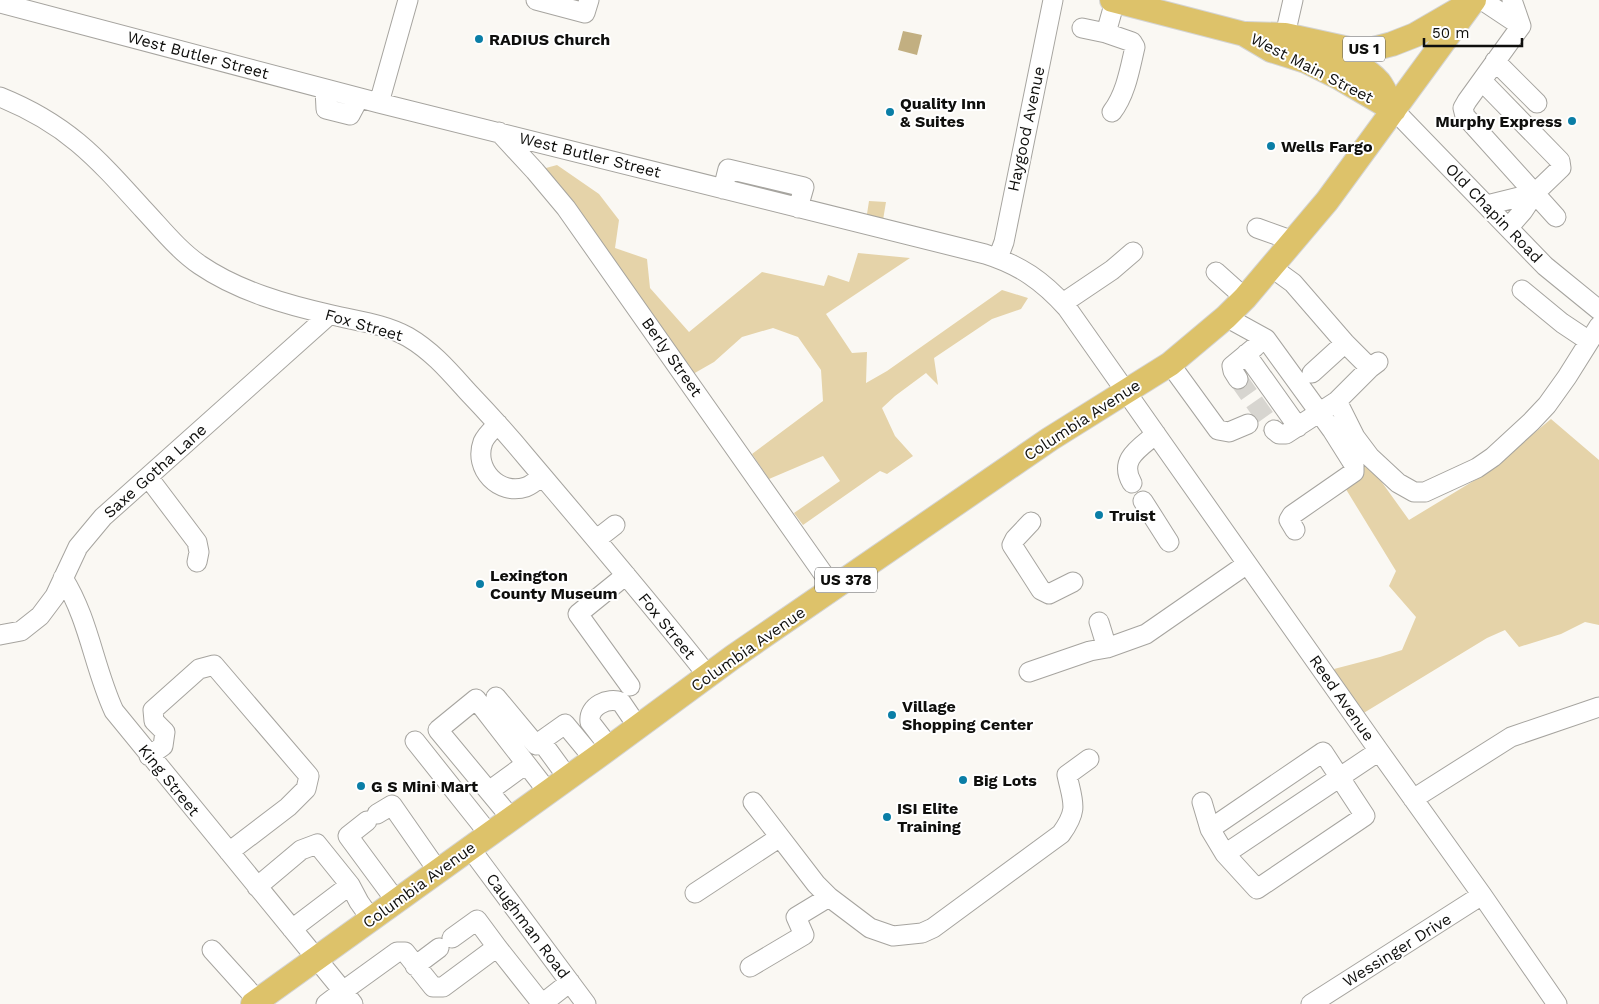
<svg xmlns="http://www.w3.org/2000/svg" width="1599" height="1004" viewBox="0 0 1599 1004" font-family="'Work Sans',sans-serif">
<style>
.green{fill:#e5d3a9}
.water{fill:#c2af81}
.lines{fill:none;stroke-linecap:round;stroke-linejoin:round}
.minor-tunnel{stroke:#d7d5d0;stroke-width:19;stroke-dasharray:19 9;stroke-linecap:butt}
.minor-casing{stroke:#a6a49f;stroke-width:21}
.major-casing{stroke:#d4d4d3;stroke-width:26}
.minor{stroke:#fff;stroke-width:19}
.major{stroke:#ddc26a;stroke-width:24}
.poi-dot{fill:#0a7ea6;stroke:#fff;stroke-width:2}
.labels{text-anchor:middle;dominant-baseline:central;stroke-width:4;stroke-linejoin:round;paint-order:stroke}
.shield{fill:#fff;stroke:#575756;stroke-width:1}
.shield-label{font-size:15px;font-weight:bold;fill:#0f0f0d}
.poi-label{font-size:16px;font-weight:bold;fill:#0f0f0d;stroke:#fff;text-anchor:start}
.street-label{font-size:16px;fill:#0f0f0d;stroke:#fff}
</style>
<rect width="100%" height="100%" fill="#faf8f3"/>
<path class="green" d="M557 165 599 194 619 220 615 248 647 259 650 288 689 332 762 272 824 286 828 275 849 282 858 253 910 258 826 314 852 353 867 352 866 383 887 371 1002 290 1028 298 1021 309 992 319 934 358 938 385 926 373 895 396 882 408 895 436 913 456 887 474 880 471 803 525 794 513 840 481 823 456 769 479 752 454 823 401 821 370 798 337 773 328 742 337 714 362 686 378 535 171Z
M869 201 886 202 883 220 867 214Z
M1551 419 1599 460V625L1585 622 1561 634 1519 647 1505 630 1487 638 1362 714 1339 680 1334 669 1380 657 1402 650 1416 617 1389 586 1396 571 1344 486 1358 468 1368 463 1409 520 1485 474Z"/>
<path class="water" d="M903 31 922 35 917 55 898 50Z"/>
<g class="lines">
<path class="minor-tunnel" d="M1238 379 1274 430"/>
<defs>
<path id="minor" d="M536 0 585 13 589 0
M1482 0 1521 26
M1512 0 1521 26
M0 3 379 103 985 254C1020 265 1043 281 1067 308L1379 751 1482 895 1557 1004
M1521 26 1467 101 1463 108 1465 116 1556 217
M1082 28 1106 33
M1285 35 1293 0
M1495 61 1537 103
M1482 81 1560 161 1561 168 1535 193 1523 211 1509 227
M325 89 326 109 350 115 359 98
M0 97C67 124 96 157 143 209 161 228 178 250 200 265 238 291 287 305 332 315 357 321 385 324 408 337 432 351 449 371 467 391 488 413 508 435 527 458 588 530 649 601 708 676
M379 103 408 0
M1394 110 1545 266 1599 310
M1112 112C1126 94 1130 68 1135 47L1132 42 1106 33 1115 1
M499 132 535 171 566 208 834 589
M723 189 728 169 804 187 798 208
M1487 205 1535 193
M1257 228 1293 241
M998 258 1004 242 1053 0
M1271 267 1293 283 1345 343 1370 368
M1216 272 1245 298
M1522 290 1562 323 1589 341
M1063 303 1112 270 1133 252
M1226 317 1266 339 1332 430 1354 465V472L1292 515 1289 520 1295 530
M1246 354 1298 427
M1170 364 1218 430 1229 432 1248 424
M1312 373 1345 343
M1238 379 1233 371 1232 366 1255 347
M1337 401 1355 437 1370 457 1398 483 1414 492H1425L1477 468 1493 457 1531 422 1547 405 1567 377 1599 326
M498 424C493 429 486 435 483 442 473 469 499 496 526 487 532 485 537 480 542 476
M1274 430 1279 434H1286L1337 401 1370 368 1378 362
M148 477 197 542 199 552 197 562
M1132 483C1118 459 1140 448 1156 434
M1143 501 1169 542
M1031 522 1015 539 1012 545 1041 590 1049 594 1073 582
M597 539 615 525
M626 575 578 614 630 686
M63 578C89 619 94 668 114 711L343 991 397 952H405L433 987H443L497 947 542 1004
M1099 622 1107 648
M0 635 21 631 40 616 55 596 78 547 103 517 329 315
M1029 672 1090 651 1107 648 1146 634 1247 564
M496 697 536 745 541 741
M415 741 489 834
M610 748 590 722C588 706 608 697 621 702L638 727
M149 756 163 746 165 732 154 721 153 710 199 669 214 665 309 776 306 789 288 807 229 852
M568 778 541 741 565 724 594 759
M489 791 526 764
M1413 799 1511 737 1599 707
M753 802 816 884 829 897 870 928 893 936 922 933 933 928 1061 834C1079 809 1073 803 1067 775L1089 759
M1202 802 1210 829 1225 854 1257 889 1365 816 1323 752 1210 829
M377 814 392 805 438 871
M511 818 438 730 476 699 548 792
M367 821 348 836 396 901
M470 848 586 1004
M1225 854 1379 751
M257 887 301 850 317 844 350 885 359 902 371 919
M695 893 780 837
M292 929 350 885
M452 938 477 920 497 947
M212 950 258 1001
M415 966 439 948
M750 967 804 935 796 917 829 897
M326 1004 343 991 353 1004
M542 1004 570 982
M1311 1004 1482 895"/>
<path id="major" d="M1112 0 1244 34 1271 50 1306 61 1338 77 1394 110
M1246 34 1285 35 1349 49 1369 50 1392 44 1415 35 1465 6
M1326 51C1344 59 1366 67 1379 82 1385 90 1389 101 1394 110
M253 1004 597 757 733 657 1050 439 1170 364 1226 317 1245 298 1327 201 1474 0"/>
</defs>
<use href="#minor" class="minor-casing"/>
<use href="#major" class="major-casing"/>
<use href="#minor" class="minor"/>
<use href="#major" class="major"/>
</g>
<g class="poi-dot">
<circle cx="479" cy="39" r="5"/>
<circle cx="890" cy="112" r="5"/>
<circle cx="1572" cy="121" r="5"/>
<circle cx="1271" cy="146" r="5"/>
<circle cx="1099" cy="515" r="5"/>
<circle cx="480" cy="584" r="5"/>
<circle cx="892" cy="715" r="5"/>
<circle cx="963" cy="780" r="5"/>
<circle cx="361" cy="786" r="5"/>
<circle cx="887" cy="817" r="5"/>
</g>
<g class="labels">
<g class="shield">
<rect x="1343" y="36.5" width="42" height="25" rx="4"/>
<rect x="815" y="567.5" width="62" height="25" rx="4"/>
</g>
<g class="shield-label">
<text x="1364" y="49">US 1</text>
<text x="846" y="580">US 378</text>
</g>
<g class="poi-label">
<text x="489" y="39">RADIUS Church</text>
<text x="900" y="103">Quality Inn<tspan x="900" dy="18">&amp; Suites</tspan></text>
<text x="1562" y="121" text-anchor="end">Murphy Express</text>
<text x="1281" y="146">Wells Fargo</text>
<text x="1109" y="515">Truist</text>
<text x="490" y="575">Lexington<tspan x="490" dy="18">County Museum</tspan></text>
<text x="902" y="706">Village<tspan x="902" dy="18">Shopping Center</tspan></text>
<text x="973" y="780">Big Lots</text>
<text x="371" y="786">G S Mini Mart</text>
<text x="897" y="808">ISI Elite<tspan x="897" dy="18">Training</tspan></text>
</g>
<g class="street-label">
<text transform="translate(198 55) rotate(15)">West Butler Street</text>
<text transform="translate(1312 68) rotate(27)">West Main Street</text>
<text transform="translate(1026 129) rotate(-78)">Haygood Avenue</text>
<text transform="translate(590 155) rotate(14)">West Butler Street</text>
<text transform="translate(1494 213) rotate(46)">Old Chapin Road</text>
<text transform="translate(364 325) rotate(16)">Fox Street</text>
<text transform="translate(672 357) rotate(55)">Berly Street</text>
<text transform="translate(1082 420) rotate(-33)">Columbia Avenue</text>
<text transform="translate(155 471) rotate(-42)">Saxe Gotha Lane</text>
<text transform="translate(667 626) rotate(51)">Fox Street</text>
<text transform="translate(748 649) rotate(-35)">Columbia Avenue</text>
<text transform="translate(1342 698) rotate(55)">Reed Avenue</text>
<text transform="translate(169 780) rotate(51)">King Street</text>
<text transform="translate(419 885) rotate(-36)">Columbia Avenue</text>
<text transform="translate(528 926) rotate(53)">Caughman Road</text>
<text transform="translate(1397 950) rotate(-32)">Wessinger Drive</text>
</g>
</g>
<path d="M1424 38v8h98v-8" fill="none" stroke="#0f0f0d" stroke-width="2.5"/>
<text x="1432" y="38" font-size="15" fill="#0f0f0d" stroke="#ffffff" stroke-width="4" paint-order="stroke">50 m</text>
</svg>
